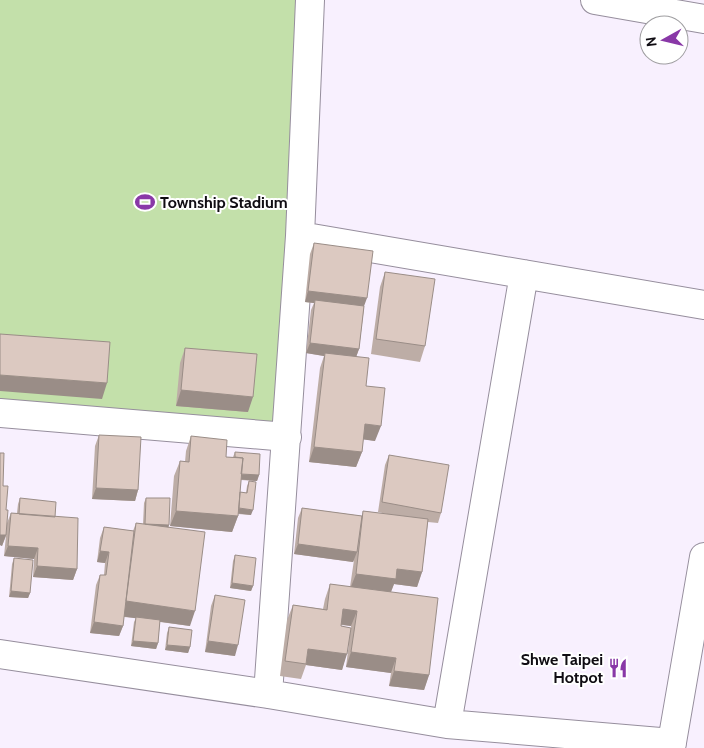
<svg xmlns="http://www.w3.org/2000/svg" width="704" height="748" viewBox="0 0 704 748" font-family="Cabin,sans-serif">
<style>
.park{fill:#c3e0aa}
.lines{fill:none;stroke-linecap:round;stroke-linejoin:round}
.minor-casing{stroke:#968e9d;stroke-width:30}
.minor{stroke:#fff;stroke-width:28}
.wall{fill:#bdada6;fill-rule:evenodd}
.shaded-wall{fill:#9a8d87}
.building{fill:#dcc9c1;stroke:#9a8d87}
.labels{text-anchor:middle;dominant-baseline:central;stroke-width:4;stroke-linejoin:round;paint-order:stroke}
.poi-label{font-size:16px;font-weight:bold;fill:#100d13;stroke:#fff;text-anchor:start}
</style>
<rect width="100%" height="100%" fill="#f8f0fe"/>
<path class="park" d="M0 0H303L277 430 0 405Z"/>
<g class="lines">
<defs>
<path id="minor" d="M595 0 704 19
M300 236 704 305
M0 413 287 437
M0 654 268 694 447 724 672 743
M268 694 300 236 310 0
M447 724 524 274
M671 748 704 557"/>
</defs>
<use href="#minor" class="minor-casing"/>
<use href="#minor" class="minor"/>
</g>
<path class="wall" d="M314 243 364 308 359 349 356 357 366 386 375 441 363 439 362 452 356 467 309 462 320 368 324 356 306 353 311 310 314 303 305 302 310 254Z
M385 272 425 346 420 362 371 354 380 287Z
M185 348 248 412 176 406 180 363Z
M99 435 138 490 135 501 92 499 95 446Z
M191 436 226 457H233L235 452 259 475 257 481 241 480 240 492 246 493 247 486 249 481 251 515 238 514V516L232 532 170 526 174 476 180 461 185 462 186 451Z
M0 453 7 523 11 513H17L18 504 20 498 55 517 77 569 73 580 33 577 34 559 4 556 6 536 2 546 0 545Z
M389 455 441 513 438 523 428 522 422 572 417 587 394 584 391 592 429 675 424 690 389 686 391 673 346 667 349 643 342 670 306 665 301 679 280 676 287 620 293 605 323 609 325 599 330 584 350 587 354 560 353 562 294 554 298 518 302 508 362 516 363 511 387 514 378 512 385 465ZM341 625 351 626V628L341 626Z
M146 498 169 527 190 626 160 622 158 643 156 649 131 646 134 622 136 618 124 617 123 626 119 636 90 633 96 585 100 575H104L105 563 97 562 100 538 104 527 133 531 136 523 143 524 144 503Z
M235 555 253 586 251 591 230 588 233 561Z
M14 558 30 593 28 598 9 597 12 564Z
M215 595 235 656 205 652 211 606Z
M169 627 190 647 188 653 165 650 167 633Z"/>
<path class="shaded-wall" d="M308 291 367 298 363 309 315 300 314 303 305 302Z
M310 343 359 349 355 360 325 353 324 356 306 353Z
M0 375 107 383 102 399 0 391Z
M181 390 253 397 248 412 176 406Z
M365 424 381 426 375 441 360 439Z
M314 447 362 452 356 467 309 462Z
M239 474 259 475 257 481 237 479Z
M96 488 138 490 135 501 92 499Z
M236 508 253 510 251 515 234 513Z
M176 511 238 516 232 532 170 526Z
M145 524 169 525 167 531Z
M0 535H6L2 546 0 545Z
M298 544 357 552 353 562 294 554Z
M8 546 38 548 34 559 4 556Z
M100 551 109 552 105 563 97 562Z
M37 566 77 569 73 580 33 577Z
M397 569 422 572 417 587 394 584 390 594 350 589 356 574Z
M232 583 253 586 251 591 230 588Z
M11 591 30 593 28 598 9 597Z
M126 601 195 611 190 626 120 616Z
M343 609 357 611 351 626 338 624Z
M94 622 123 626 119 636 90 633Z
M133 641 158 643 156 649 131 646Z
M208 641 238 645 235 656 205 652Z
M167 645 190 647 188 653 165 650Z
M308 649 347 654 342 670 306 665Z
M351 652 396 658 391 673 346 667Z
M394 671 429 675 424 690 389 686Z"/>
<path class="building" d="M314 243 373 251 367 298 308 291Z
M385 272 435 279 425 346 376 339Z
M315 300 364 306 359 349 310 343Z
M0 334 110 342 107 383 0 375Z
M185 348 257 354 253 397 181 390Z
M325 353 369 358 366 386 385 388 381 426 365 424 362 452 314 447Z
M99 435 141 437 138 490 96 488Z
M191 436 227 440 226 457 243 458 238 516 176 511 180 461 189 462Z
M235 452 260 454 259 475 241 474 243 458 235 457Z
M0 453H4L3 486H8L6 510H8L6 535H0Z
M389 455 449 465 441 513 382 502Z
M249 481 256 482 253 510 239 508 240 492 247 493Z
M20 498 56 502 55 517 19 514Z
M146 498H170L169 525 145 524Z
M302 508 362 516 357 552 298 544Z
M363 511 428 519 422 572 397 569 396 579 356 574Z
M11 513 78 518 77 569 37 566 38 548 8 546Z
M136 523 205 532 195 611 126 601Z
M104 527 134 531 123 626 94 622 100 575H106L109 552 100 551Z
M235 555 256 558 253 586 232 583Z
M14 558 33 560 30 593 11 591Z
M330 584 438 598 429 675 394 671 396 658 351 652 357 611 343 609 341 626 351 628 347 654 308 649 306 664 285 661 293 605 327 610Z
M215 595 245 600 238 645 208 641Z
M136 617 160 620 158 643 133 641Z
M169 627 192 630 190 647 167 645Z"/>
<defs>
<symbol id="stadium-bare" viewBox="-9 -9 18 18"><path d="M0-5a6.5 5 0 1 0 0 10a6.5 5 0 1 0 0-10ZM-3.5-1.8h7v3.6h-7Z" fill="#8938a7" stroke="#fff" stroke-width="2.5" paint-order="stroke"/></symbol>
<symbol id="restaurant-bare" viewBox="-9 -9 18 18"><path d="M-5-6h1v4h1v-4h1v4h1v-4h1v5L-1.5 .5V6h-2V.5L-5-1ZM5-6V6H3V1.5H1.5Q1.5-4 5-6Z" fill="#8938a7" stroke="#fff" stroke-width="2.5" paint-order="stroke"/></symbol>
</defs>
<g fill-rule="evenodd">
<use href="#stadium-bare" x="131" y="188" width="28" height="28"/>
<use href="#restaurant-bare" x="604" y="654" width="28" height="28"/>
</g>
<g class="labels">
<g class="poi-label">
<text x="160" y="202">Township Stadium</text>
<text x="603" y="659" text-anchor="end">Shwe Taipei<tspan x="603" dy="18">Hotpot</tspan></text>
</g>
</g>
<g transform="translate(664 40) rotate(262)"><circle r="24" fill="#ffffff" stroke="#9f9ea1"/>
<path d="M0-4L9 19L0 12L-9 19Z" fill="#8938a7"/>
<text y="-8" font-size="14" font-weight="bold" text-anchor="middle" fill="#100d13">N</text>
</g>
</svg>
